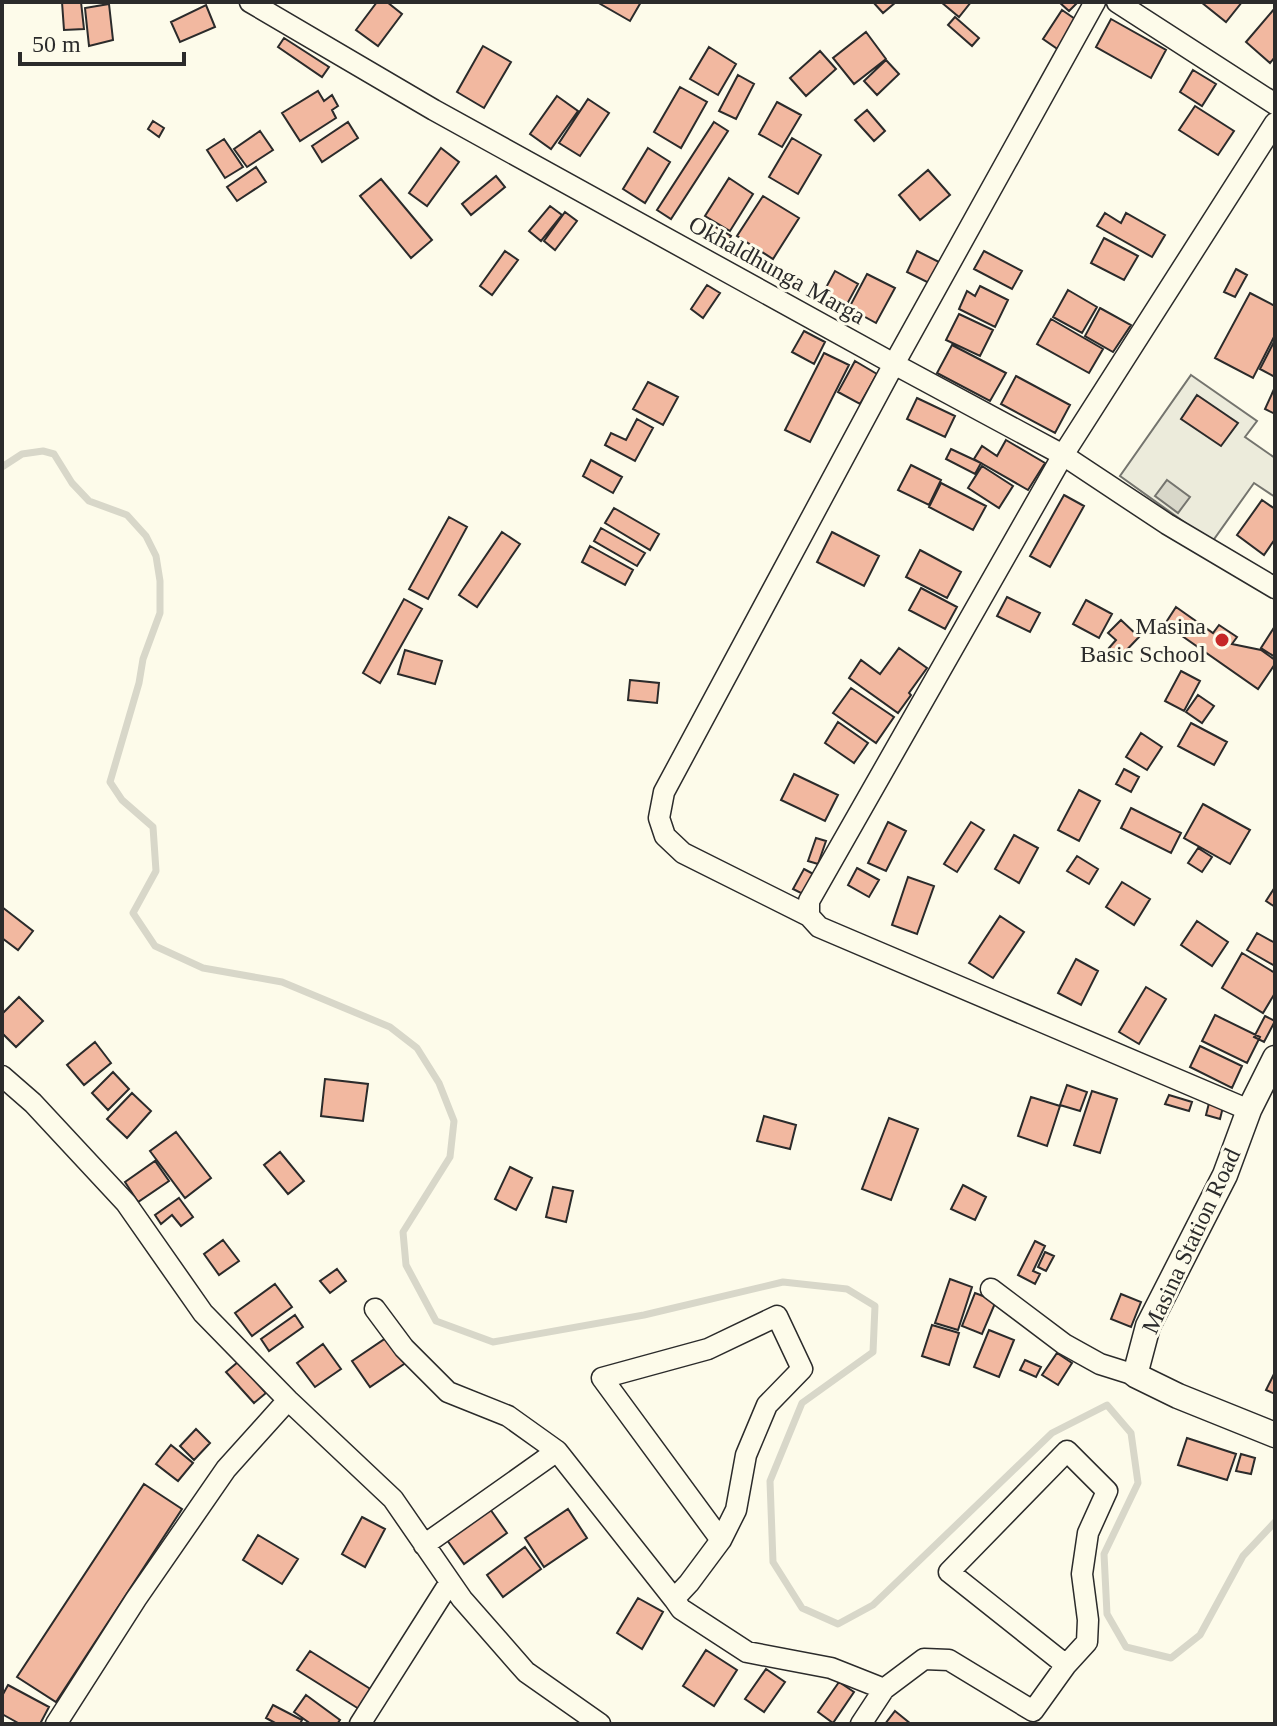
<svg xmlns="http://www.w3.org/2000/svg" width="1277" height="1726" viewBox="0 0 1277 1726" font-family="Georgia,serif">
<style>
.green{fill:#ecebdb;stroke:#74746e;stroke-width:2}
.water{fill:#d8d7c9;stroke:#74746e;stroke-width:2}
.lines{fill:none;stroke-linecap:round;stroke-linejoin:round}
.stream{stroke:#d8d7c9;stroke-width:7}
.building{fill:#f2b8a0;stroke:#2b2b2b;stroke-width:2}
.minor-casing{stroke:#2b2b2b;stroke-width:23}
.tertiary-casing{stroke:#2b2b2b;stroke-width:27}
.minor{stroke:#fdfbea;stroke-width:20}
.tertiary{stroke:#fdfbea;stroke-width:24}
.poi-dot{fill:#c62828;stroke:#fdfbea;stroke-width:3}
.labels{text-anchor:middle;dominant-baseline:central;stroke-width:6;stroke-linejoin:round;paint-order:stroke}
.street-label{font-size:24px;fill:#2b2b2b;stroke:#fdfbea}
.poi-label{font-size:24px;fill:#2b2b2b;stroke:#fdfbea;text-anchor:end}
</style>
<rect width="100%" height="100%" fill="#fdfbea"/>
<path class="green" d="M1191 375 1257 421 1245 437 1275 458V497L1254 483 1212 542 1120 476Z"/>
<path class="water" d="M1167 480 1190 497 1178 513 1155 496Z"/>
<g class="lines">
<path class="stream" d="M2 467 22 454 43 451 54 454 72 483 89 501 127 515 146 536 156 556 160 581V613L143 659 139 683 110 782 122 800 153 827 156 871 133 913 155 946 203 968 282 982 390 1027 417 1048 439 1083 454 1121 450 1157 403 1232 406 1265 436 1321 493 1342 644 1315 783 1282 847 1289 875 1306 873 1352 802 1403 770 1481 773 1562 802 1608 838 1624 873 1605 1052 1433 1107 1405 1131 1433 1138 1483 1104 1554 1107 1614 1126 1647 1171 1658 1200 1635 1243 1556 1275 1522"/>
</g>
<path class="building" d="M62 2H81L84 29 64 30Z
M377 2H387L402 14 378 46 356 30Z
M597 2H641L630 21Z
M873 2H896L883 13Z
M941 2H971L959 17Z
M1059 2H1078L1069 11Z
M1201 2H1242L1226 22Z
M109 4 113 40 89 46 85 8Z
M206 5 215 27 180 42 171 22Z
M1275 8V57L1270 63 1246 42Z
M1062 10 1078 21 1059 50 1043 39Z
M955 17 979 38 972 46 948 25Z
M1111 19 1166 50 1151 78 1096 47Z
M866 32 886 59 854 84 833 58Z
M284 38 329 67 322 77 278 47Z
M483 46 511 62 484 108 457 92Z
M709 47 736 64 718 95 690 79Z
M820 51 836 69 806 96 790 78Z
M886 60 899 74 877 95 864 81Z
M1193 70 1216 84 1202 106 1180 92Z
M738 75 754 84 736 119 719 111Z
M680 87 707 102 681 148 654 132Z
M318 91 324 101 332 95 338 106 332 110 336 118 300 141 282 113Z
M557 96 578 111 551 149 530 134Z
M588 99 609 113 580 156 559 143Z
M777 102 801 115 782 147 759 134Z
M1195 106 1234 131 1218 155 1179 130Z
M867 110 885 131 874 141 855 120Z
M153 121 164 128 159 137 148 129Z
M348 122 358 138 322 162 312 146Z
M714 122 728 131 671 219 657 210Z
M260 131 273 150 247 167 234 149Z
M792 138 821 155 798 194 769 177Z
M224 139 243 167 225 178 207 150Z
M441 148 459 162 427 206 409 193Z
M648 148 670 162 645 203 623 189Z
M256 167 266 182 237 201 227 187Z
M928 170 950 195 920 220 899 195Z
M496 176 505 187 471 215 462 204Z
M729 178 753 194 730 231 705 216Z
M381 179 432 240 411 258 360 196Z
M763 196 799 218 773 259 737 236Z
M550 206 562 215 541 241 529 231Z
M565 212 577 221 555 250 544 241Z
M1105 213 1121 223 1126 213 1165 235 1152 257 1097 226Z
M707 222 731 236 724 249 699 235Z
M1104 238 1138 256 1124 280 1091 263Z
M505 251 518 260 492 295 480 286Z
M917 251 941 263 931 284 907 272Z
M984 251 1022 271 1012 289 974 269Z
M1236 269 1247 275 1235 297 1224 292Z
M835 271 858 284 846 306 823 293Z
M867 274 895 288 876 323 849 308Z
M707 285 720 293 703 318 691 309Z
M980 286 1008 300 995 327 959 309 967 291 975 296Z
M1068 290 1097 307 1082 333 1053 317Z
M1250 293 1275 306V335L1253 378 1215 358Z
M1100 308 1131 325 1113 352 1085 336Z
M959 314 993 330 980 356 946 340Z
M1051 319 1103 349 1089 373 1037 344Z
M804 331 825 342 814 364 792 352Z
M1275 340V377L1260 369Z
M952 345 1006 373 990 401 937 373Z
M824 353 849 365 810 442 785 430Z
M855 361 877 374 860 404 838 392Z
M1016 376 1070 405 1055 433 1001 404Z
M648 382 678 397 663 425 633 409Z
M1275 387V414L1265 409Z
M1197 395 1238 423 1221 446 1181 419Z
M917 398 955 416 945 437 907 419Z
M637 419 653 428 635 461 605 445 611 433 626 440Z
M1006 440 1045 463 1028 490 974 459 982 446 997 456Z
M951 449 981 463 975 474 946 459Z
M591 460 622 477 613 493 583 476Z
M911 465 941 480 929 505 898 490Z
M982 466 1013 486 999 508 968 488Z
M941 483 986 506 973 530 929 507Z
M1064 495 1084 506 1050 567 1030 556Z
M1262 500 1275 509V539L1264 555 1237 535Z
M614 508 659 534 650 550 605 523Z
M449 517 467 527 428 599 409 589Z
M601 528 645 553 637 566 594 541Z
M502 532 520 544 477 607 459 595Z
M832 532 879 556 864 586 817 562Z
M590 546 633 570 625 585 582 562Z
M920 550 961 572 947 598 906 577Z
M921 588 957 607 945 629 909 610Z
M1007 597 1040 613 1030 632 997 616Z
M404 599 422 609 380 683 363 673Z
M1086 600 1112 614 1099 638 1073 624Z
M1176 607 1213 633 1219 625 1237 637 1232 644 1261 650 1275 660V664L1258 689 1165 624Z
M1121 620 1139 637 1119 658 1109 648 1116 640 1108 633Z
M1275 626V657L1261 648Z
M899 648 927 668 909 693 911 695 898 713 849 678 861 660 880 674Z
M405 650 442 661 435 684 398 674Z
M1181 671 1200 681 1184 711 1165 701Z
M630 680 659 683 657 703 628 700Z
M851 688 894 717 876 743 833 713Z
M1198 695 1214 706 1202 723 1186 712Z
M838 722 868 743 854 763 825 743Z
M1191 723 1227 742 1214 765 1178 746Z
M1141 733 1162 747 1147 770 1126 757Z
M1124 769 1139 777 1131 792 1116 784Z
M794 774 838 795 825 821 781 800Z
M1079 790 1100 801 1079 841 1058 830Z
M1203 804 1250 830 1230 864 1184 838Z
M1131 808 1181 833 1171 853 1121 828Z
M888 822 906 831 886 871 868 863Z
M971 822 984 830 957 872 944 864Z
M1014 835 1038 848 1019 883 995 869Z
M816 838 826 841 818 864 808 861Z
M1198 848 1212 857 1202 872 1188 863Z
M1077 856 1098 869 1089 884 1067 871Z
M857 868 879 880 869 897 848 885Z
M804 869 817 876 807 896 793 889Z
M908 877 934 886 917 934 892 925Z
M1122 882 1150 899 1134 925 1106 907Z
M1275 887V907L1266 901Z
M2 907 33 931 18 950 2 938Z
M1000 916 1024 932 993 978 969 963Z
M1197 921 1228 942 1212 966 1181 945Z
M1257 933 1275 943V966L1247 950Z
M1242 953 1275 973V993L1263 1013 1222 988Z
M1076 959 1098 971 1081 1005 1058 993Z
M1146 987 1166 999 1139 1044 1119 1032Z
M19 997 43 1021 16 1047 2 1033V1014Z
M1215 1015 1260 1037 1247 1063 1202 1041Z
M1265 1016 1275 1021 1264 1042 1254 1037Z
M95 1042 111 1063 84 1085 67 1065Z
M1200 1046 1242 1066 1232 1088 1190 1067Z
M113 1072 129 1089 108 1110 92 1093Z
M325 1079 368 1084 363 1121 321 1116Z
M1067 1085 1087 1092 1080 1111 1060 1105Z
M1092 1091 1117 1099 1100 1153 1074 1145Z
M132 1093 151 1111 127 1138 107 1119Z
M1169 1095 1192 1102 1189 1111 1165 1104Z
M1031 1097 1060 1106 1047 1146 1018 1136Z
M1209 1103 1223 1107 1220 1119 1206 1115Z
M764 1116 796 1125 790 1149 757 1141Z
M889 1118 918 1129 891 1200 862 1189Z
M176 1132 211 1178 185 1198 150 1151Z
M280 1152 304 1181 288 1194 264 1165Z
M155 1161 169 1181 138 1202 125 1182Z
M510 1167 532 1178 516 1210 495 1199Z
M963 1185 986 1197 975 1220 951 1209Z
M553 1187 573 1191 566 1222 546 1217Z
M179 1198 193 1217 181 1226 172 1215 161 1224 155 1215Z
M223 1240 239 1261 219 1275 204 1254Z
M1035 1241 1045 1246 1033 1271 1040 1274 1035 1284 1018 1275Z
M1045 1252 1054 1256 1046 1271 1038 1267Z
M337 1269 346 1281 330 1293 320 1281Z
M950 1279 972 1287 958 1330 935 1323Z
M275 1284 292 1307 252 1336 235 1313Z
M975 1293 996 1301 982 1334 962 1326Z
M1121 1294 1141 1302 1131 1327 1111 1319Z
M295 1315 303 1327 269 1351 261 1339Z
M932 1325 959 1333 949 1365 922 1356Z
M989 1330 1014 1340 999 1377 974 1367Z
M389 1336 407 1362 370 1387 352 1361Z
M323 1344 341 1369 315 1387 297 1363Z
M1057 1353 1072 1363 1058 1385 1042 1375Z
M1025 1360 1041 1367 1036 1377 1020 1370Z
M238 1362 266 1393 254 1403 226 1372Z
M1275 1372V1394L1266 1390Z
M196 1429 210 1443 194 1460 180 1446Z
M1187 1438 1236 1454 1227 1480 1178 1465Z
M171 1445 193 1463 178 1481 156 1464Z
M1241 1454 1255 1458 1251 1474 1236 1471Z
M144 1484 182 1509 56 1702 17 1677Z
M490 1509 507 1533 464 1564 447 1540Z
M568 1509 587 1538 544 1567 525 1538Z
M362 1517 385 1529 365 1567 342 1554Z
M258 1535 298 1559 282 1584 243 1560Z
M525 1547 541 1569 503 1597 487 1575Z
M638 1598 663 1612 642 1649 617 1633Z
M706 1650 737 1670 714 1706 683 1686Z
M310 1651 372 1690 359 1709 297 1670Z
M766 1669 785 1682 764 1712 745 1699Z
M839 1682 854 1692 833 1723 818 1712Z
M8 1685 49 1707 40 1724H20L2 1714V1696Z
M306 1695 340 1720 337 1724H311L294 1712Z
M273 1705 302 1720 300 1724H277L266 1718Z
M895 1711 911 1724H885Z"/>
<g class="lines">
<defs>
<path id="minor" d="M250 2 434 110 894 364 1063 455 1167 524 1275 588
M1117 2 1275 104
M809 916 683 853 665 836 659 818 664 792 894 364 1095 2
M2 1076 33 1103 126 1203 203 1313 288 1400 393 1499 462 1599 526 1672 600 1724
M1249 1110 819 927 809 916V901L1063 455 1275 123
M991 1289 1064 1344 1100 1364 1135 1375
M375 1309 404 1348 448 1392 508 1416 557 1451 674 1599
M721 1540 602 1378 708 1349 777 1316 802 1369 767 1405 746 1455 736 1510 721 1540 689 1583 674 1599 681 1609 747 1652 831 1668 884 1689
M424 1545 557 1451
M56 1724 136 1599 226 1469 288 1400
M360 1724 450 1582
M861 1724 884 1689 924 1659 949 1660 1033 1711 1066 1665 1087 1642 1088 1620 1082 1574 1088 1533 1107 1491 1067 1451 949 1572 1066 1665"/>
<path id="tertiary" d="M1275 1058 1249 1110 1225 1175 1148 1326 1135 1375 1178 1396 1275 1435"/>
</defs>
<use href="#minor" class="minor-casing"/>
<use href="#tertiary" class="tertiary-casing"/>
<use href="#minor" class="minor"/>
<use href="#tertiary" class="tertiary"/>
</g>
<circle class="poi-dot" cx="1222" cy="640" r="8"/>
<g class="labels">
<g class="street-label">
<text transform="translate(777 270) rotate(29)">Okhaldhunga Marga</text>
<text transform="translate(1191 1241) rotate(-65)">Masina Station Road</text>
</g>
<g class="poi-label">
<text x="1206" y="626">Masina<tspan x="1206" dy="28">Basic School</tspan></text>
</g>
</g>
<rect width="1277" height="1726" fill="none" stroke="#2b2b2b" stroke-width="8"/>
<path d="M20 52v12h164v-12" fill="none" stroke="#2b2b2b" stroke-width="4"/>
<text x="32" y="52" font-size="24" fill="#2b2b2b" stroke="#fdfbea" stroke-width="6" paint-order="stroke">50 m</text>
</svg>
